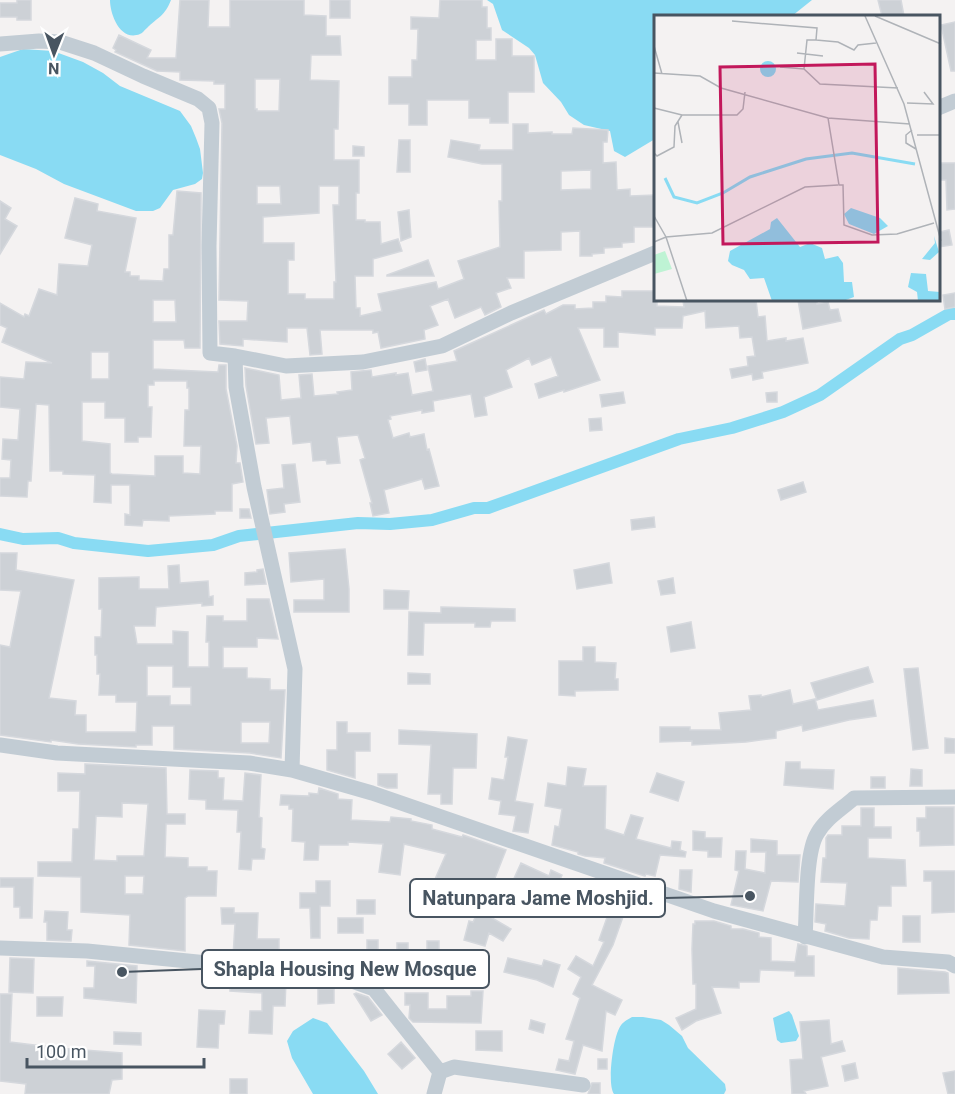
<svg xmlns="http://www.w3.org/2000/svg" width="955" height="1094" viewBox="0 0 955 1094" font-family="Roboto,sans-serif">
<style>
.water{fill:#89dbf3}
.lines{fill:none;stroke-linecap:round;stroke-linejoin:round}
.canal{stroke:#89dbf3;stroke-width:12}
.building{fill:#cdd1d6;stroke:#d5d8dd;stroke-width:1.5;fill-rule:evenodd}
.minor{stroke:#c2ccd4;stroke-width:15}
.inset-river{fill:none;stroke:#89dbf3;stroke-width:3}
.inset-road{fill:none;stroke:#afb3b8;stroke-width:1.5}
.view{fill:#c2185b;fill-opacity:0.15;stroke:#c2185b;stroke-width:3}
.inset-edge{fill:none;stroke:#485561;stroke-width:3}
.leader{fill:none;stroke:#485561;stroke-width:2}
.callout-dot{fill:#485561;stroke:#fff;stroke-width:2}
.callout{fill:#fff;stroke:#485561;stroke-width:2}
.callout-label{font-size:20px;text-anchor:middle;font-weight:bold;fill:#485561}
</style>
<rect width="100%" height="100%" fill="#f4f2f2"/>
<path class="water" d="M110 0H171C165 16 158 17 147 28 144 30 143 33 140 34 120 42 110 14 110 0Z
M487 0H812L792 16H655V139L625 157 614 151 610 131 584 125 569 115 561 102 543 83 535 55 529 48 502 30 493 4Z
M23 49 53 51 83 62 103 73 120 86 180 111 191 126 196 138 200 149 203 173 202 179 195 184 173 190 160 208 153 211H136L64 184 36 169 0 155V57Z
M789 1011 792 1015 799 1036 796 1041 781 1043 777 1040 773 1018Z
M632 1017H643L661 1020 669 1025 682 1036 688 1048 725 1084 726 1090 724 1094H614C607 1084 613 1042 618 1031 621 1023 625 1021 632 1017Z
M313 1018 327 1023 364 1071 378 1094H313L292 1058 287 1041 293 1031Z"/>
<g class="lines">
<path class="canal" d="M0 534 23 539 58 538 74 543 148 551 213 545 239 536 358 523 390 524 432 520 474 508H488L679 439 732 428 783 412 820 395 900 339 912 335 949 314H955"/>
</g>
<path class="building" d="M17 0H31V20H17V17H0V3H17Z
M180 0H209L208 27H230V0H304V15L326 16V36H340L341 55H311L310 80 339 81 338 129H334V160H359V193H356V220H365V222H380L381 244 398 239 402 251 373 259V276H355L356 308H360V316L382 311 378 294 436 282 438 289 464 279 458 261 500 247 499 201H502V164H482L448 157 451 140 480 145 479 150H513V124H528V133L552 132V134H572L573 128 608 130 607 142H603V163L616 162 617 190 630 189V196L655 195V227H634V242L622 243V247L604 248V253L592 254V256H580V231L561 232V250L524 251V278H507L511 288 496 293 501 307 485 315 481 307 455 318 448 299 430 306 438 325 424 330 425 339 381 348 378 332 373 333V330H320L322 354 310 355 307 328H287V342L243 339V346L220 344 219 321H247L248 301 219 300 222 123 219 109H225V84H214V81L180 80V72L157 71 115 52 116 50 113 48 119 35 151 50 147 58H176ZM255 79H280L279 111H257V109H255ZM591 170V189L561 190V171ZM257 186H280L281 204H257ZM319 186H339V205H333L336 282H334V299H305V294H288V260H294V243H263V217L319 213Z
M330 0H350V18H330Z
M440 0H482V7H487V28H491V40H476V60H496V39H512V56H534V92H508V123H490V118H469V100H427V125H409V104H389V77H412V60H417L418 29H411V17L439 18Z
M878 0H901L904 16H882Z
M955 22V71H951L941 25Z
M399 140H410V172H397Z
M353 146 364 147V156H353Z
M940 163H955V209L947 210 946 180H941Z
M177 191 201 193 200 348H185L184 340H153V369L218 372 219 365H226V389L237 446 236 463H240L243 482 232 484V511H215V514L169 516V521L143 520 142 526 125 525V514L130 515V485H111V503L94 502 95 475 63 474V471H50L49 405 36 404 31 481H28L27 497 0 496V478H10L11 460 2 459 3 439 18 440 20 409 0 407V377L24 379 26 362 52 363 2 342 7 328 0 325V303L24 317 25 314 29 316 39 289 57 295 59 264 88 266 92 245 65 238 75 198 98 204 97 211 136 218 125 272H130V276H139V280L163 281 164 269H169V235H173ZM153 300H175L176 322H153ZM91 352H109V379H91ZM154 381H187V388H189V410H185L184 446H201L200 474 183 473V456H155V476L112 474 110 473V444L82 441V402H105V418H125V442H138V437H151L152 407H148V385H154Z
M0 201 11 208 5 219 17 226 0 254Z
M409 210 411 237 401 241 398 212Z
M949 230 952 245 939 247V232Z
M428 260 434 276H387V275Z
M622 291H654V300H657V306L684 307 683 301 688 300H756L758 317 765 316 767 341 786 338V341L803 338 808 363 762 372 763 378 753 380 752 374 732 378 730 369 748 366 747 357 755 356 752 337 740 338 739 326 706 328 705 311 683 316 682 328H655V335L618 332V347H604V328H578L600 380 564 392V390L539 398 535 384 558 376 551 357 532 365 529 358 506 370 512 387 484 397 487 415 475 417 471 394 433 401 434 411 422 413V410L390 416 391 419 388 420 393 438 409 433 410 437 424 434 427 450 429 449 439 486 425 489 422 479 384 490 389 513 373 516 370 503H372L360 460 365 458 358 435 337 437 340 463 327 464 326 460 313 461 311 442 293 444 290 416 266 418 269 443 256 444 246 386 245 368 279 375 281 400 301 398 299 375 312 374 314 396 338 394 337 392 352 390 351 372 371 370 372 377 396 373V375L408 373 412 395 433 391 428 366 457 361 454 351 544 310 546 314 563 305H575V309L593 308V302H606V296L622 297Z
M955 293V307L945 309 943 295Z
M798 300H817V304L828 302 830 310 838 309 841 321 803 329Z
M425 359 427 370 416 372 414 362Z
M623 392 625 403 602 407 600 395Z
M777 392V402H767L766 393Z
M601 418 602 430 590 431 589 419Z
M295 464 300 502 284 504 285 512 270 514 267 490 284 488 282 465Z
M803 482 806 492 781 500 778 490Z
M240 509H249L251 518H240Z
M654 517 655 527 632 530 631 520Z
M345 549 349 589V612H294V600H324V579L291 582 289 553Z
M0 553H17L16 570 74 580 49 698 76 701 75 715H86V732H136L137 702H116V695H99L100 674H97V655H95V637H101L102 609H99V578L139 577V589H169L168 566 179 565 180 583 208 581 209 597 213 596V605L202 606V603L156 607 155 626H134L137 644H173V631L188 632V667H209V642H206L207 616H223V621H247V599H269L278 639 257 638V647H223V668H247V678L270 679V690H285L281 758 250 753 174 749V726H152V745H136V747L78 744 51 740V742L0 735V645L10 647 21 591 0 590ZM147 666H173V687H191V705H170V696H147ZM241 722H270L269 743H241Z
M609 563 612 583 577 589 574 570Z
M263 569 266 584 245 585V573L257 572V570Z
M673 578 675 593 661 595 658 581Z
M384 590 409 591 408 609H384Z
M441 607 515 609V621H491L490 627H475V623H424L423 655H408L409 612 441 613Z
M691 622 695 648 671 652 667 627Z
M583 647H595V662L616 663 615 679H618V690L575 691V696L559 695V661H583Z
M868 667 873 682 817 700 811 683Z
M918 668 928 748 913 750 904 669Z
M408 673 430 674V684H408Z
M790 690 793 704 815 699 818 710 873 700 876 716 849 720 803 731 802 725 776 731V738L746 742 692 745V741L660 742V727H690V730H721L719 713 751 710 749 696 761 695V697Z
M337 722H347V733H370V751H355V778L327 770V750H337Z
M399 730 477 734 476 768H453L452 804H441V794H428L431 745 399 744Z
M508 737 527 740 515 801 533 804 528 833 513 831 516 816 499 814 501 801 489 799 492 778 504 780 508 757H505Z
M945 738 955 739V753H945Z
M786 762H800V769L834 770 833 789 784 785Z
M85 764 166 768 167 814H185V824H166L165 857 188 858V867H207V871H217L216 896H188L185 898V951L129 945 130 915 81 912V877L38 876V862H72L73 829H79L80 791H58V773L85 774ZM122 803 148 804 144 856H117V861L94 860 96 816 122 817ZM125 876H144L143 894H125Z
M568 767 586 769 583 786H606L605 829 624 835 631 815 643 818 636 839 671 848 672 841 681 842 680 850 686 852 685 857 660 855 655 876 646 874 645 876 604 863 605 858 585 856 578 854V852L552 845 555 826 559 827 562 809 545 806 548 783 566 786Z
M911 769 922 770V786H910Z
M190 770 218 771V778H224L223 800 243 801 245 773 261 775 259 817 262 818 261 848 265 849 264 859H252L251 870 239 869 241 832H237L238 810 206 809V800L189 799Z
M657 773 684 782 678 801 650 792Z
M378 774H397V788H387L378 785Z
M871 777H885V788H871Z
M319 788 338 794V799L352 800 351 820 390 822 391 817 411 819V821L432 825V829L462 837 463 835 506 850 495 878 511 885 521 863 549 876 551 870 562 875 550 901 522 887 513 907 500 900 492 918 511 929 503 941 489 933 485 946 464 940 469 921 473 922 486 894 456 880V913L422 911V886H432L446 854 404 844 400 875 379 872 383 844 348 842V845H319L318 860H304L305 842 292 841 293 809H289V805H280L281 795 309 796V793L318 794Z
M926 807H954V845L920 846V831H917V818H926Z
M861 808H874V827H891V838H868V858L905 860 906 886H891V906H878L877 920H870L869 939 849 938 825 931 826 924 815 922 816 904 845 906 847 883 821 882 823 858H826V838L828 835H842V826H861Z
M693 831 705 832V838H722L721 857H708V851L693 850Z
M751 839 777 841V855H800L798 882 771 881 763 911 731 905 739 871 735 870 736 851H746L745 869 765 873 766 852H751Z
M680 870H692L691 892 679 889Z
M924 871H955V912L932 913V881H924Z
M0 878H33L32 918H20V907H14V887H0Z
M316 881H330V906H320V938H311L310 908H300V893H316Z
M357 900H375V914H357Z
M221 908H234V913H258L257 939H279V959L233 956 235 924H222Z
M610 909 624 914 613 945 592 985 622 1000 615 1015 606 1011 602 1051 583 1045 575 1074 556 1070 559 1059 569 1061 574 1041 566 1039 580 998 573 994 581 977 568 969 576 956 593 966 604 942 599 940Z
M45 911 68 912 67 930H72L71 941 47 940V922H44Z
M903 916H920V942H903Z
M338 918H363V933H338Z
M695 921H714L731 926V929H743L759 933V937L771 938V961L795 962 798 944 807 946V956H814V976H795V971L760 970 759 982H739V988L712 987 721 1013 696 1021 682 1030 676 1018 696 1009V984H693L692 949 693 924H695Z
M367 940H378V951L397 950V943H408V973H387L391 970 367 971Z
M427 941H439V964H443V980H430V958L427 959Z
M10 958 34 959 33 993 9 992Z
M508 958 542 966 544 960 560 965 553 987 537 980 504 972Z
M87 961 137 966 136 1003 84 998V988H94L95 966H87Z
M898 968 945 972 948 973 949 993 898 994Z
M230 975 286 981 285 1006H273L272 1034 249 1033 250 1011H262V993L230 991Z
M318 989H334V1003L318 1004Z
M471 991H483L481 1023 413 1022 409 1018 410 1005H405V993H428V1009H447V996H471Z
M356 993 368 997 382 1015 371 1021 354 994Z
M0 994H12L10 1042 59 1048 122 1053V1079L112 1080 109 1094H25L26 1084 0 1081Z
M37 997H63L62 1016H37Z
M199 1010 225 1011 224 1024H219L218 1048 197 1047Z
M531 1020 545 1024 543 1033 529 1029Z
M829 1020 831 1044 842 1041 845 1051 821 1057 828 1086 804 1091 806 1094H792L790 1060 803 1059 800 1022Z
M476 1031H502V1051L476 1050Z
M114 1032 141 1033V1045L114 1044Z
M401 1042 415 1058 402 1069 388 1054Z
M598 1059H607V1069H598Z
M855 1063 858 1078 845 1081 842 1066Z
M955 1071V1094H948L943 1073Z
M230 1079H247V1094H230Z
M592 1083H600V1094H588Z"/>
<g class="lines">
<path class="minor" d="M0 44 39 41 60 42 94 53 143 76 198 99 209 108 212 123 209 246 210 353 235 356 236 387 254 487 295 669 292 770
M938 108 955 101
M235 356 286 366 363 362 442 346 511 313 655 253
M0 745 57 753 249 763 292 770 372 793 714 911 883 957 948 962 955 966
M805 937C807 912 805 854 817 834 825 819 842 809 854 798L955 797
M0 948 87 951 338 976 374 989 440 1072
M434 1094 440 1072 454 1067 583 1085"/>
</g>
<g transform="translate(654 15)">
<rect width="286" height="286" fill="#f4f2f2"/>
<path d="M11 236 18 254 0 259V240Z" fill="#bef3d4"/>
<path d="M106 54a8 8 0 1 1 16 0a8 8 0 1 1-16 0ZM197 193 226 203 234 211 220 219 195 209 190 199ZM123 203 146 232 156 228 168 233 171 244 184 241 189 248 190 267H198L200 282 189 286H118L110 263 96 264 90 255 78 250 74 246 76 236 116 214 117 207ZM280 221 285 237 276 245 268 244 281 228ZM257 258 272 259 274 276 286 277V286H264L263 277 254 272Z" fill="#89dbf3"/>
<path class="inset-river" d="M11 163 20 182 43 188 69 178 96 162 152 144 198 138 261 149"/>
<path class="inset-road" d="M211 1 250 89 287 226M221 1 287 29M78 6 163 13 162 25H153L150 54 126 52M162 25 184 27 200 35 204 30 222 28M0 31 8 59M143 38 169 41M150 54 166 69 244 73M0 58 46 61 67 73 174 103 256 109M253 88 279 89 270 77M0 93 28 100H83L89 94 91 77M174 103 185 170H189L190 210 218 220 243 219 280 208M24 107 28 128M258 115 252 120V128L262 134M263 120H287M0 138 3 141 20 132 21 111 28 100M0 201 12 222 33 286M0 227 12 222 58 218 151 172 184 170"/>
<path class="view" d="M221 49 224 227 69 229 66 52Z"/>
<rect width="286" height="286" class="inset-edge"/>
</g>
<path class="leader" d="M750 896L665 898M122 972L202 969"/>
<g class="callout-dot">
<circle cx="750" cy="896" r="6"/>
<circle cx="122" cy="972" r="6"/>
</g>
<g class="callout">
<rect x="410" y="879" width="255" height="38" rx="6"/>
<rect x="202" y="950" width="287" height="38" rx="6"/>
</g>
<g class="callout-label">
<text x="538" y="905">Natunpara Jame Moshjid.</text>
<text x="345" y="976">Shapla Housing New Mosque</text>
</g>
<g transform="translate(54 54) rotate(181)" stroke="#ffffff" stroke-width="4.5" paint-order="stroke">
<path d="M0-4.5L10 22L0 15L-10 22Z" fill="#485561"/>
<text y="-9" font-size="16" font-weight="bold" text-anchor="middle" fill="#485561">N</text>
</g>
<path d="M27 1058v9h177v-9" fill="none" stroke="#485561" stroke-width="3"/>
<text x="36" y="1058" font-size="18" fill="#485561" stroke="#ffffff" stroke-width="4.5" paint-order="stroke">100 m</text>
</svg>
